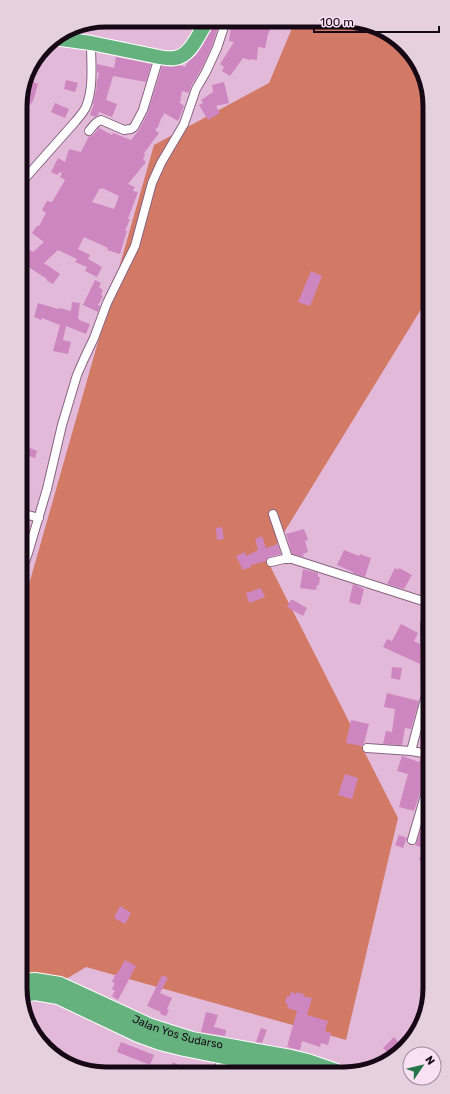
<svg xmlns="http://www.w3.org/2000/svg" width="450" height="1094" viewBox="0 0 450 1094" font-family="Rubik,sans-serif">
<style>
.forest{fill:#d27a65}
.building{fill:#cd86bf;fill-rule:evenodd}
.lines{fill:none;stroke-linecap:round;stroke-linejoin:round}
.street-casing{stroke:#896381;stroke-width:10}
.highway-casing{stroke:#fff;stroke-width:16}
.street{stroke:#fff;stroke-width:8}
.highway{stroke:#65b27f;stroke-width:14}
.labels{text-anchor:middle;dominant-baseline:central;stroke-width:4;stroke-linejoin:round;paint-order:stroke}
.street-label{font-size:11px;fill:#160814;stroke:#f7e1f2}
.rim{fill:none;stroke:#160814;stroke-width:5}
</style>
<rect width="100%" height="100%" fill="#e3b9da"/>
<path class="forest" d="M295 21 361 22 405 45 427 84 428 298 267 560 398 818 346 1040 86 967 23 1005 22 609 154 145 269 83Z"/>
<path class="building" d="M215 21H220L212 46 203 66 191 86 189 93 182 91 180 103 184 106 178 121 164 113 163 117 162 116 158 127 155 130 159 133 144 153 145 155 143 159 146 162 128 184 135 187 133 191 138 192 128 219H130L125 231H127L120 254 107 250 108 248 84 237 78 249 90 255 88 259 102 267 97 277 85 271 87 267 75 262 77 259 58 250 44 263 60 274 53 284 46 280 47 279 27 266 21 276V261L23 256 22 255 27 248 33 252 44 242 32 233 37 226H39L46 213 42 210 47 201 52 202 65 180 60 177 62 173 60 172 57 175 51 172 58 158 65 162 69 149 81 152 89 136 93 135 99 128 112 135 113 133 131 140 139 130 148 112 162 66 171 67 180 65 185 67 187 63 196 55 201 48 214 25ZM100 188 102 189V188L119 196 114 209 92 202Z
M232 21H269L273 23 268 34 265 48 258 47 257 60 250 59V60L243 58 230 76 222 71 224 67 220 64 234 42 229 41Z
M116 57 151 64 146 82 113 76 106 100 117 104 112 117 99 112 98 115 95 117 90 115 94 104H93L97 87H96L97 81 99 73 97 72V64L114 68Z
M26 79 38 84 33 101 20 116V100Z
M66 80 78 83 75 92 64 89Z
M224 82 229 103 216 106 220 113 208 120 199 105 203 103 201 100 213 92 212 85Z
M55 103 69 109 65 118 51 112Z
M311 271 322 276 310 306 298 302Z
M95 280 101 283 99 287 103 290 101 295 103 296 98 305 100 306 98 312 83 305Z
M72 302 80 303 78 318H79V320L90 324 86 334 66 326 63 340 71 342 68 354 53 351 60 325 42 318 41 320 34 317 38 303 58 309 59 308 71 311Z
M25 446 37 451 35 458 23 454Z
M222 527 224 539 217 540 216 528Z
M304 529 308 540 305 541 308 552 303 554 304 557 292 554 286 534Z
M262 536 266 548 278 544 281 554 269 557 266 561 251 565V567L243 570 236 556 245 552 246 556 258 550 255 539Z
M344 550 359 556 360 554 371 558 365 577 353 573V572L337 565Z
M395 568 398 570 399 568 412 575 404 589 387 584Z
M303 569 318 573V577H320L319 585H317L316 590 300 588Z
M353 584 364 589 360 605 349 602Z
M261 588 265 597 249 603 246 593Z
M291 600H293L307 608 303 616 287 607Z
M401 624 418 633 414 641 420 644V664L383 647 387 639 392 641Z
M392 667 402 668 400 680 391 678Z
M387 693 419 701 411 729 405 728 402 745 383 744 386 731 392 732 395 709 384 707Z
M351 720 369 724 364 743 362 746 346 743Z
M402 756 419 762 421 758 429 761V770L427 777 424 780 414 811 399 807 408 774 397 771Z
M345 774 358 778 352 799 338 795Z
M427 817H429V864L419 860 423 848 415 845 417 842 420 832H423Z
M399 835 407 838 403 848 395 845Z
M120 906 131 913 125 924 114 918Z
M125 960 136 966 118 1000 112 996 115 991 112 989 115 983 112 982 116 973 117 974Z
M162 975 168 978 160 993 172 998 167 1009 169 1010 166 1016 160 1014 161 1012 147 1006Z
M291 992 296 994V992L304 994 303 996 312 998 307 1015 328 1021 325 1031 331 1033 328 1045 321 1043 320 1047 302 1041 300 1050 287 1047 297 1011 287 1008 288 1004 285 1003 287 996 289 997Z
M206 1012 218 1015 214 1027 226 1030 225 1036 201 1032Z
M261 1028 267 1030 262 1043 256 1042Z
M394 1037 402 1046 396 1052 391 1056 383 1048Z
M121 1042 154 1055 150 1065 117 1052Z
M173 1062 191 1072H167Z"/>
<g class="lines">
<defs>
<path id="street" d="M89 131C93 126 95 122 101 120L124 130 131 129 134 127 143 110 159 57
M20 184 75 122C79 117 83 113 86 107 94 87 91 64 91 43
M21 207 22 209
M21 513 39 518
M273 514 288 558
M271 562 284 559H292L429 603
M22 570 28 553 47 489 62 425 77 375 84 359 94 338 107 303 135 246 152 183 161 163 184 124 196 89 206 72 217 48 226 21
M367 748 411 751 429 754
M411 751 426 695 425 625 429 608
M412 840 429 782
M218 1072 222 1057"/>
<g id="highway">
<path d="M54 38 91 43 159 57C164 58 169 59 175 58 191 56 199 33 207 21"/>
<path id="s1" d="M23 981 35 980 60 984 151 1026 192 1039 291 1057 308 1061 337 1071"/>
<path d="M23 995 35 993 58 997 138 1035 160 1043 184 1049 295 1071"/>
</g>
</defs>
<use href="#street" class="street-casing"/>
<use href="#highway" class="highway-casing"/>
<use href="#street" class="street"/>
<use href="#highway" class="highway"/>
</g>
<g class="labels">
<g class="street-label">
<text stroke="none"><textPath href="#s1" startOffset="165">Jalan Yos Sudarso</textPath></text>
</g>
</g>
<path d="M0 0H450V1094H0ZM106 27H344A79 79 0 0 1 423 106V988A79 79 0 0 1 344 1067H106A79 79 0 0 1 27 988V106A79 79 0 0 1 106 27Z" fill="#e5d0e0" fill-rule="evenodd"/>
<path class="rim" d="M106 27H344A79 79 0 0 1 423 106V988A79 79 0 0 1 344 1067H106A79 79 0 0 1 27 988V106A79 79 0 0 1 106 27Z"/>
<g transform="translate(422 1066) rotate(55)"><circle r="19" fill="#f7e1f2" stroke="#9d8a99"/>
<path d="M0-3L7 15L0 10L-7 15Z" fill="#267647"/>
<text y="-6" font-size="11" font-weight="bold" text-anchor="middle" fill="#160814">N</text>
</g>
<path d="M314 26v6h125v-6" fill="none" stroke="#160814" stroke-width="2"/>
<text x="320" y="26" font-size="12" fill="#160814" stroke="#f7e1f2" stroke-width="3" paint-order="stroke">100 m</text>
</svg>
